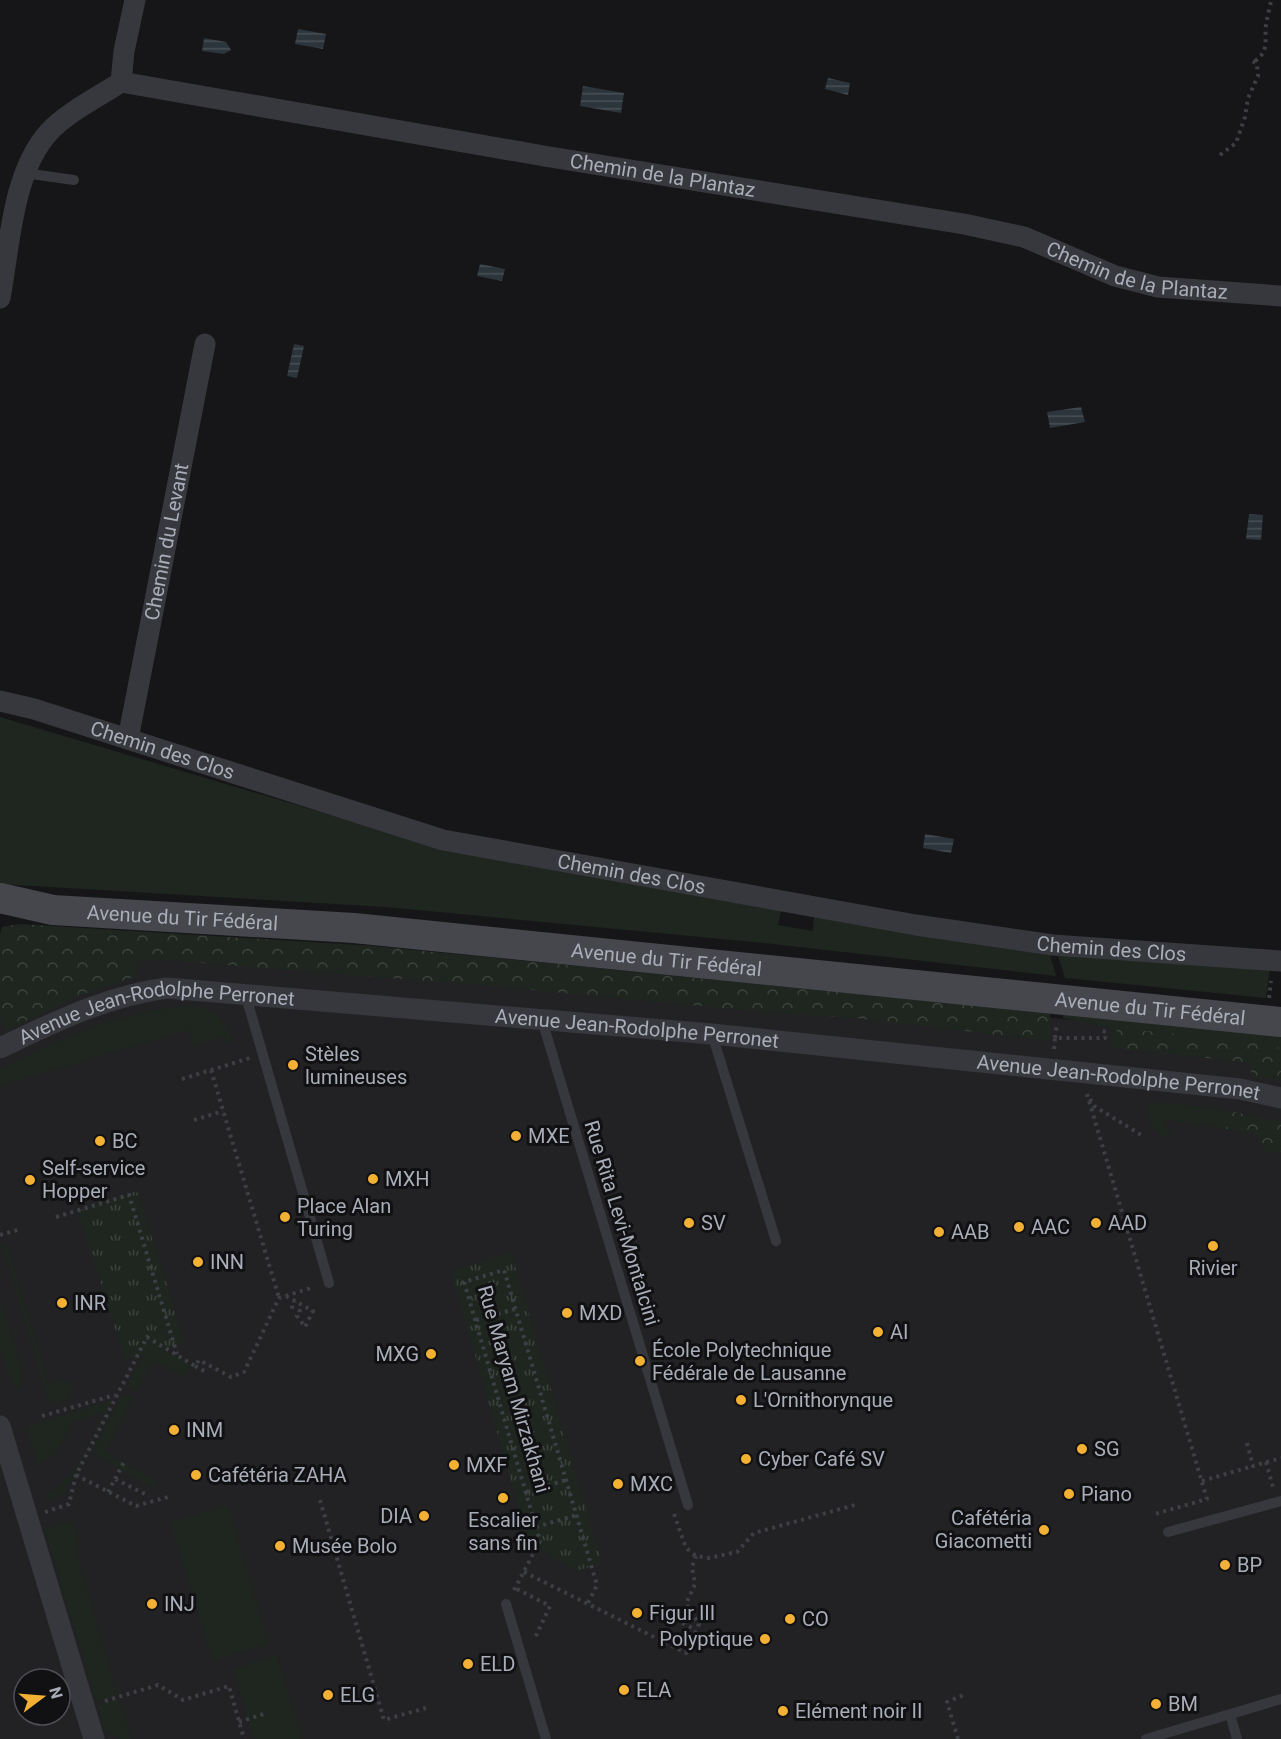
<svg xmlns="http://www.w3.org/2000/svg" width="1281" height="1739" viewBox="0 0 1281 1739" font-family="Roboto,sans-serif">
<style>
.built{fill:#222225;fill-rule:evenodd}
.green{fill:#1e261f}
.forest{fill:url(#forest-crowns)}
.park{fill:url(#park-tufts)}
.water{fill:url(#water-rules)}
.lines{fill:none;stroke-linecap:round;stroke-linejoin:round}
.path{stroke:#3d3f44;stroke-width:4;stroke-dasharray:3 4.5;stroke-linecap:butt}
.service{stroke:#37383d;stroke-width:10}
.minor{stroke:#37383d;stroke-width:21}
.secondary{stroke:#45474d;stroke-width:30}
.poi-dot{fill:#f2b134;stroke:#111113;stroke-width:2}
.labels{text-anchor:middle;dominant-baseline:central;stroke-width:6;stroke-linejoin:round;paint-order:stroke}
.street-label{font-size:20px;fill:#a8adb8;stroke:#111113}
.poi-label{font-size:20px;fill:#a8adb8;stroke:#111113;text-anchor:start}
</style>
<defs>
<pattern id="forest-crowns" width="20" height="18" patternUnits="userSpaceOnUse" patternTransform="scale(1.5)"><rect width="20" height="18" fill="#1e261f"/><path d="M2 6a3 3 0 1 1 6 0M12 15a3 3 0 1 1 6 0" fill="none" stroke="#3c433d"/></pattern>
<pattern id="park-tufts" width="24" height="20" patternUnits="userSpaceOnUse" patternTransform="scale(1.5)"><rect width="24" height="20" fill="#1e261f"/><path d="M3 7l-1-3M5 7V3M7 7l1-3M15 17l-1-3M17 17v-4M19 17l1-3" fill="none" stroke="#3c433d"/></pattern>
<pattern id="water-rules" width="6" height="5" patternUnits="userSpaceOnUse" patternTransform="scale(1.5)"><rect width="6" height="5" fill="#2c353c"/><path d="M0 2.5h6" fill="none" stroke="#485056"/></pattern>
</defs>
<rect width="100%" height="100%" fill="#161618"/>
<path class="built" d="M0 940 408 954 1254 1038 1281 1044V1739H0ZM24 1679H60V1715H24Z"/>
<path class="green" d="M0 717 398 835 781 910 778 925 813 931 814 916 1050 955 1056 976 764 943 385 907 0 884Z
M1065 951 1270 968 1266 998 1065 978 1058 956Z
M188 1006C218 1010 222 1012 233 1041L228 1043 225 1037 194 1046 189 1030 0 1086V1069C65 1038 114 1012 188 1006Z
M1063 1014 1281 1036V1048L1254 1042 1117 1031 1115 1048 1110 1047 1111 1028 1063 1018Z
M1159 1102 1213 1108 1281 1122V1152L1266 1153 1257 1134 1164 1119 1173 1138C1154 1135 1147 1123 1147 1104Z
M7 1244 48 1382 63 1380 74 1386 67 1400 56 1403 48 1401 2 1245Z
M0 1297 24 1377 18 1393 0 1353Z
M151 1343 191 1365 184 1377 153 1361 137 1391 127 1385Z
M123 1393 133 1399 105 1452 157 1480 154 1488 92 1453Z
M113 1400 76 1475 63 1494 48 1499 46 1493C77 1480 90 1441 104 1412L74 1422C64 1441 59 1458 37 1464L26 1427Z
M228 1505 269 1644 212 1661 170 1522Z
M72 1520 80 1545 75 1547 118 1695 96 1701 44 1529Z
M277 1655 303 1739H254L233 1669Z
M119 1699 132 1739H119L104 1730 97 1705Z"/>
<path class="forest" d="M20 924 373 946 1050 1013V1041L855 1018 774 1013 468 984 162 960 137 961V976L77 996 6 1030 0 1018V935L2 927Z
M1117 1028 1254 1042 1281 1048V1080L1250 1076 1253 1063 1115 1048Z
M1229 1111 1281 1122V1152L1266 1153 1257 1134 1226 1129Z"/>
<path class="park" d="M137 1191 185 1342 125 1360 78 1211Z
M511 1252 602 1563 576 1571 528 1541 451 1271Z"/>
<path class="water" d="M298 29 326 34 323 49 295 44Z
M204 38 226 42 231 50 224 54 202 51Z
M828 78 850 83 848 95 825 89Z
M583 86 624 93 621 113 580 106Z
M480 264 505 269 502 281 477 276Z
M294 344 304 346 297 378 287 376Z
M1081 407 1085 422 1050 428 1047 412Z
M1249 514 1263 515 1261 540 1246 539Z
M925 834 954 839 951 853 923 848Z"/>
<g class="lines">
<path class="path" d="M1255 61C1270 51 1264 39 1266 25 1267 17 1270 8 1271 0
M1220 155 1236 143 1245 117 1248 98 1258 76 1257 64 1249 59
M1269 998 1271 981
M1055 1038 1057 1023
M1054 1049 1055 1038H1105L1106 1032 1102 1031
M211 1070 279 1298
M182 1079 250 1058
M1087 1094 1207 1499 1155 1514
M1090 1099 1094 1106 1143 1136
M194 1120 223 1111
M56 1217 129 1195 177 1354
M0 1235 21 1229
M286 1296 313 1311 305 1327 297 1316 300 1311 292 1307 295 1301
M476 1320 515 1309
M195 1366 206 1372
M42 1416 115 1395
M1247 1443 1253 1466 1281 1458
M1266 1462 1273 1487
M76 1475 136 1506 168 1497
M115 1479 124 1462
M1202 1481 1253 1466
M108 1492 115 1479 149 1496
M526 1492 566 1480
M320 1500 384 1720 426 1708
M45 1512 69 1504 76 1475 147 1337 195 1366 199 1360 231 1377 244 1372 279 1298 314 1287
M674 1514 686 1548 696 1556 709 1558 737 1552 754 1533 855 1505
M536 1527 577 1515
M524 1572 686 1653 699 1624 686 1604 695 1584 692 1567 696 1556
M517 1589 550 1606 534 1640
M514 1590 540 1541 464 1282 504 1270 597 1585 587 1605
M669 1616 696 1630
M105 1701 158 1685 183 1700 229 1686 244 1739
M239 1722 264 1714
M958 1739 947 1702 966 1694"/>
<path class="service" d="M24 173 74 180
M245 993 329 1283
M542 1020 688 1505
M712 1034 776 1241
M1168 1532 1281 1501
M506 1604 546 1739
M1230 1714 1237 1739
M1146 1739 1281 1699"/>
<g class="minor">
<path id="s1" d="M135 0 124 51 121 82 544 156 964 224 1024 237 1115 276 1158 287 1281 296"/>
<path d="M0 298C10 245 12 173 49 132 66 113 100 96 121 82"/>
<path id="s2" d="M0 701 34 709 443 840 916 925 1053 945 1281 961"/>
<path id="s3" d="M128 739 205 344"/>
<path id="s4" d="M0 1048C55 1022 106 996 167 988L712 1034 1240 1089 1281 1098"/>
<path d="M0 1426 94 1739"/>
</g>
<path class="secondary" id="s5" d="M0 898 53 910 354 928 1281 1022"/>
</g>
<g class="poi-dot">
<circle cx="293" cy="1065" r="6"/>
<circle cx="516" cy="1136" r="6"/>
<circle cx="100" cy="1141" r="6"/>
<circle cx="373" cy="1179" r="6"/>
<circle cx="30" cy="1180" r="6"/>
<circle cx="285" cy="1217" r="6"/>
<circle cx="689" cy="1223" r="6"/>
<circle cx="1096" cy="1223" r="6"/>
<circle cx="1019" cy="1227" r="6"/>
<circle cx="939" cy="1232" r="6"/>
<circle cx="1213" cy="1246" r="6"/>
<circle cx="198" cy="1262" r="6"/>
<circle cx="62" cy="1303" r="6"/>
<circle cx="567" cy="1313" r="6"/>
<circle cx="878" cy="1332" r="6"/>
<circle cx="431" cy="1354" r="6"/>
<circle cx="640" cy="1361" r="6"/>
<circle cx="741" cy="1400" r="6"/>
<circle cx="174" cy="1430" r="6"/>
<circle cx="1082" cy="1449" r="6"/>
<circle cx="746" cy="1459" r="6"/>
<circle cx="454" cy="1465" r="6"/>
<circle cx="196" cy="1475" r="6"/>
<circle cx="618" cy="1484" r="6"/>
<circle cx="1069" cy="1494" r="6"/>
<circle cx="503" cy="1498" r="6"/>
<circle cx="424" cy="1516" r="6"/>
<circle cx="1044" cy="1530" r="6"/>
<circle cx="280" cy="1546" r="6"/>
<circle cx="1225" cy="1565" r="6"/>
<circle cx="152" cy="1604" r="6"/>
<circle cx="637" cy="1613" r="6"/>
<circle cx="790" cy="1619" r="6"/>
<circle cx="765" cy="1639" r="6"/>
<circle cx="468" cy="1664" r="6"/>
<circle cx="624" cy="1690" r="6"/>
<circle cx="328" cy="1695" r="6"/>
<circle cx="1156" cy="1704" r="6"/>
<circle cx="783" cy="1711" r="6"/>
</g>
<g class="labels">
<g class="street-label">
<text stroke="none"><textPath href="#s1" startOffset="633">Chemin de la Plantaz</textPath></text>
<text stroke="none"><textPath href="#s1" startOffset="1119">Chemin de la Plantaz</textPath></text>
<text stroke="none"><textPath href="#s3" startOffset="201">Chemin du Levant</textPath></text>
<text stroke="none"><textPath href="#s2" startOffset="170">Chemin des Clos</textPath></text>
<text stroke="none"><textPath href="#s2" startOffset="656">Chemin des Clos</textPath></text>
<text stroke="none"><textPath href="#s5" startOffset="184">Avenue du Tir Fédéral</textPath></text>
<text stroke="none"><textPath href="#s2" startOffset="1142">Chemin des Clos</textPath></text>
<text stroke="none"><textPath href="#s5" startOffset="670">Avenue du Tir Fédéral</textPath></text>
<text stroke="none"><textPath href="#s5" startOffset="1156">Avenue du Tir Fédéral</textPath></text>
<text stroke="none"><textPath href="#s4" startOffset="164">Avenue Jean-Rodolphe Perronet</textPath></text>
<text stroke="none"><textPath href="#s4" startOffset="650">Avenue Jean-Rodolphe Perronet</textPath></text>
<text stroke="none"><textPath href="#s4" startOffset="1134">Avenue Jean-Rodolphe Perronet</textPath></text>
<text transform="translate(622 1223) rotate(73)">Rue Rita Levi-Montalcini</text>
<text transform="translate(514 1389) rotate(74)">Rue Maryam Mirzakhani</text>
</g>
<g class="poi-label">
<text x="305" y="1054">Stèles<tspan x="305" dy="23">lumineuses</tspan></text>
<text x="528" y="1136">MXE</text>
<text x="112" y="1141">BC</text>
<text x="42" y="1168">Self-service<tspan x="42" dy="23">Hopper</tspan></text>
<text x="385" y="1179">MXH</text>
<text x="297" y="1206">Place Alan<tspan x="297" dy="23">Turing</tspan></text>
<text x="701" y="1223">SV</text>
<text x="1108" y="1223">AAD</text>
<text x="1031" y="1227">AAC</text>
<text x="951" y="1232">AAB</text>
<text x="210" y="1262">INN</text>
<text x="1213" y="1268" text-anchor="middle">Rivier</text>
<text x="74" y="1303">INR</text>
<text x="579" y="1313">MXD</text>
<text x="890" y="1332">AI</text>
<text x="652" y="1350">École Polytechnique<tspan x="652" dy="23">Fédérale de Lausanne</tspan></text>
<text x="419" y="1354" text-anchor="end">MXG</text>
<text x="753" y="1400">L'Ornithorynque</text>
<text x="186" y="1430">INM</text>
<text x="1094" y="1449">SG</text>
<text x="758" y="1459">Cyber Café SV</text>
<text x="466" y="1465">MXF</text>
<text x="208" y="1475">Cafétéria ZAHA</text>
<text x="630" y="1484">MXC</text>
<text x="1081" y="1494">Piano</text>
<text x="412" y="1516" text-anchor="end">DIA</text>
<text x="1032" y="1518" text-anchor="end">Cafétéria<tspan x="1032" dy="23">Giacometti</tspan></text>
<text x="503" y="1520" text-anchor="middle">Escalier<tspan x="503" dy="23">sans fin</tspan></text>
<text x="292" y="1546">Musée Bolo</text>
<text x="1237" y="1565">BP</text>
<text x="164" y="1604">INJ</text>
<text x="649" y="1613">Figur III</text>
<text x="802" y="1619">CO</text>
<text x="753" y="1639" text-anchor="end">Polyptique</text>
<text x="480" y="1664">ELD</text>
<text x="636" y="1690">ELA</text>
<text x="340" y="1695">ELG</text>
<text x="1168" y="1704">BM</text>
<text x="795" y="1711">Elément noir II</text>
</g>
</g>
<g transform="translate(42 1697) rotate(74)"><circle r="28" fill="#111113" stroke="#4d4f55" stroke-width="1.5"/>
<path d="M0-4.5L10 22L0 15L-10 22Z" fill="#f2b134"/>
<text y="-9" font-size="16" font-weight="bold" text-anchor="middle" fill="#a8adb8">N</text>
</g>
</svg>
